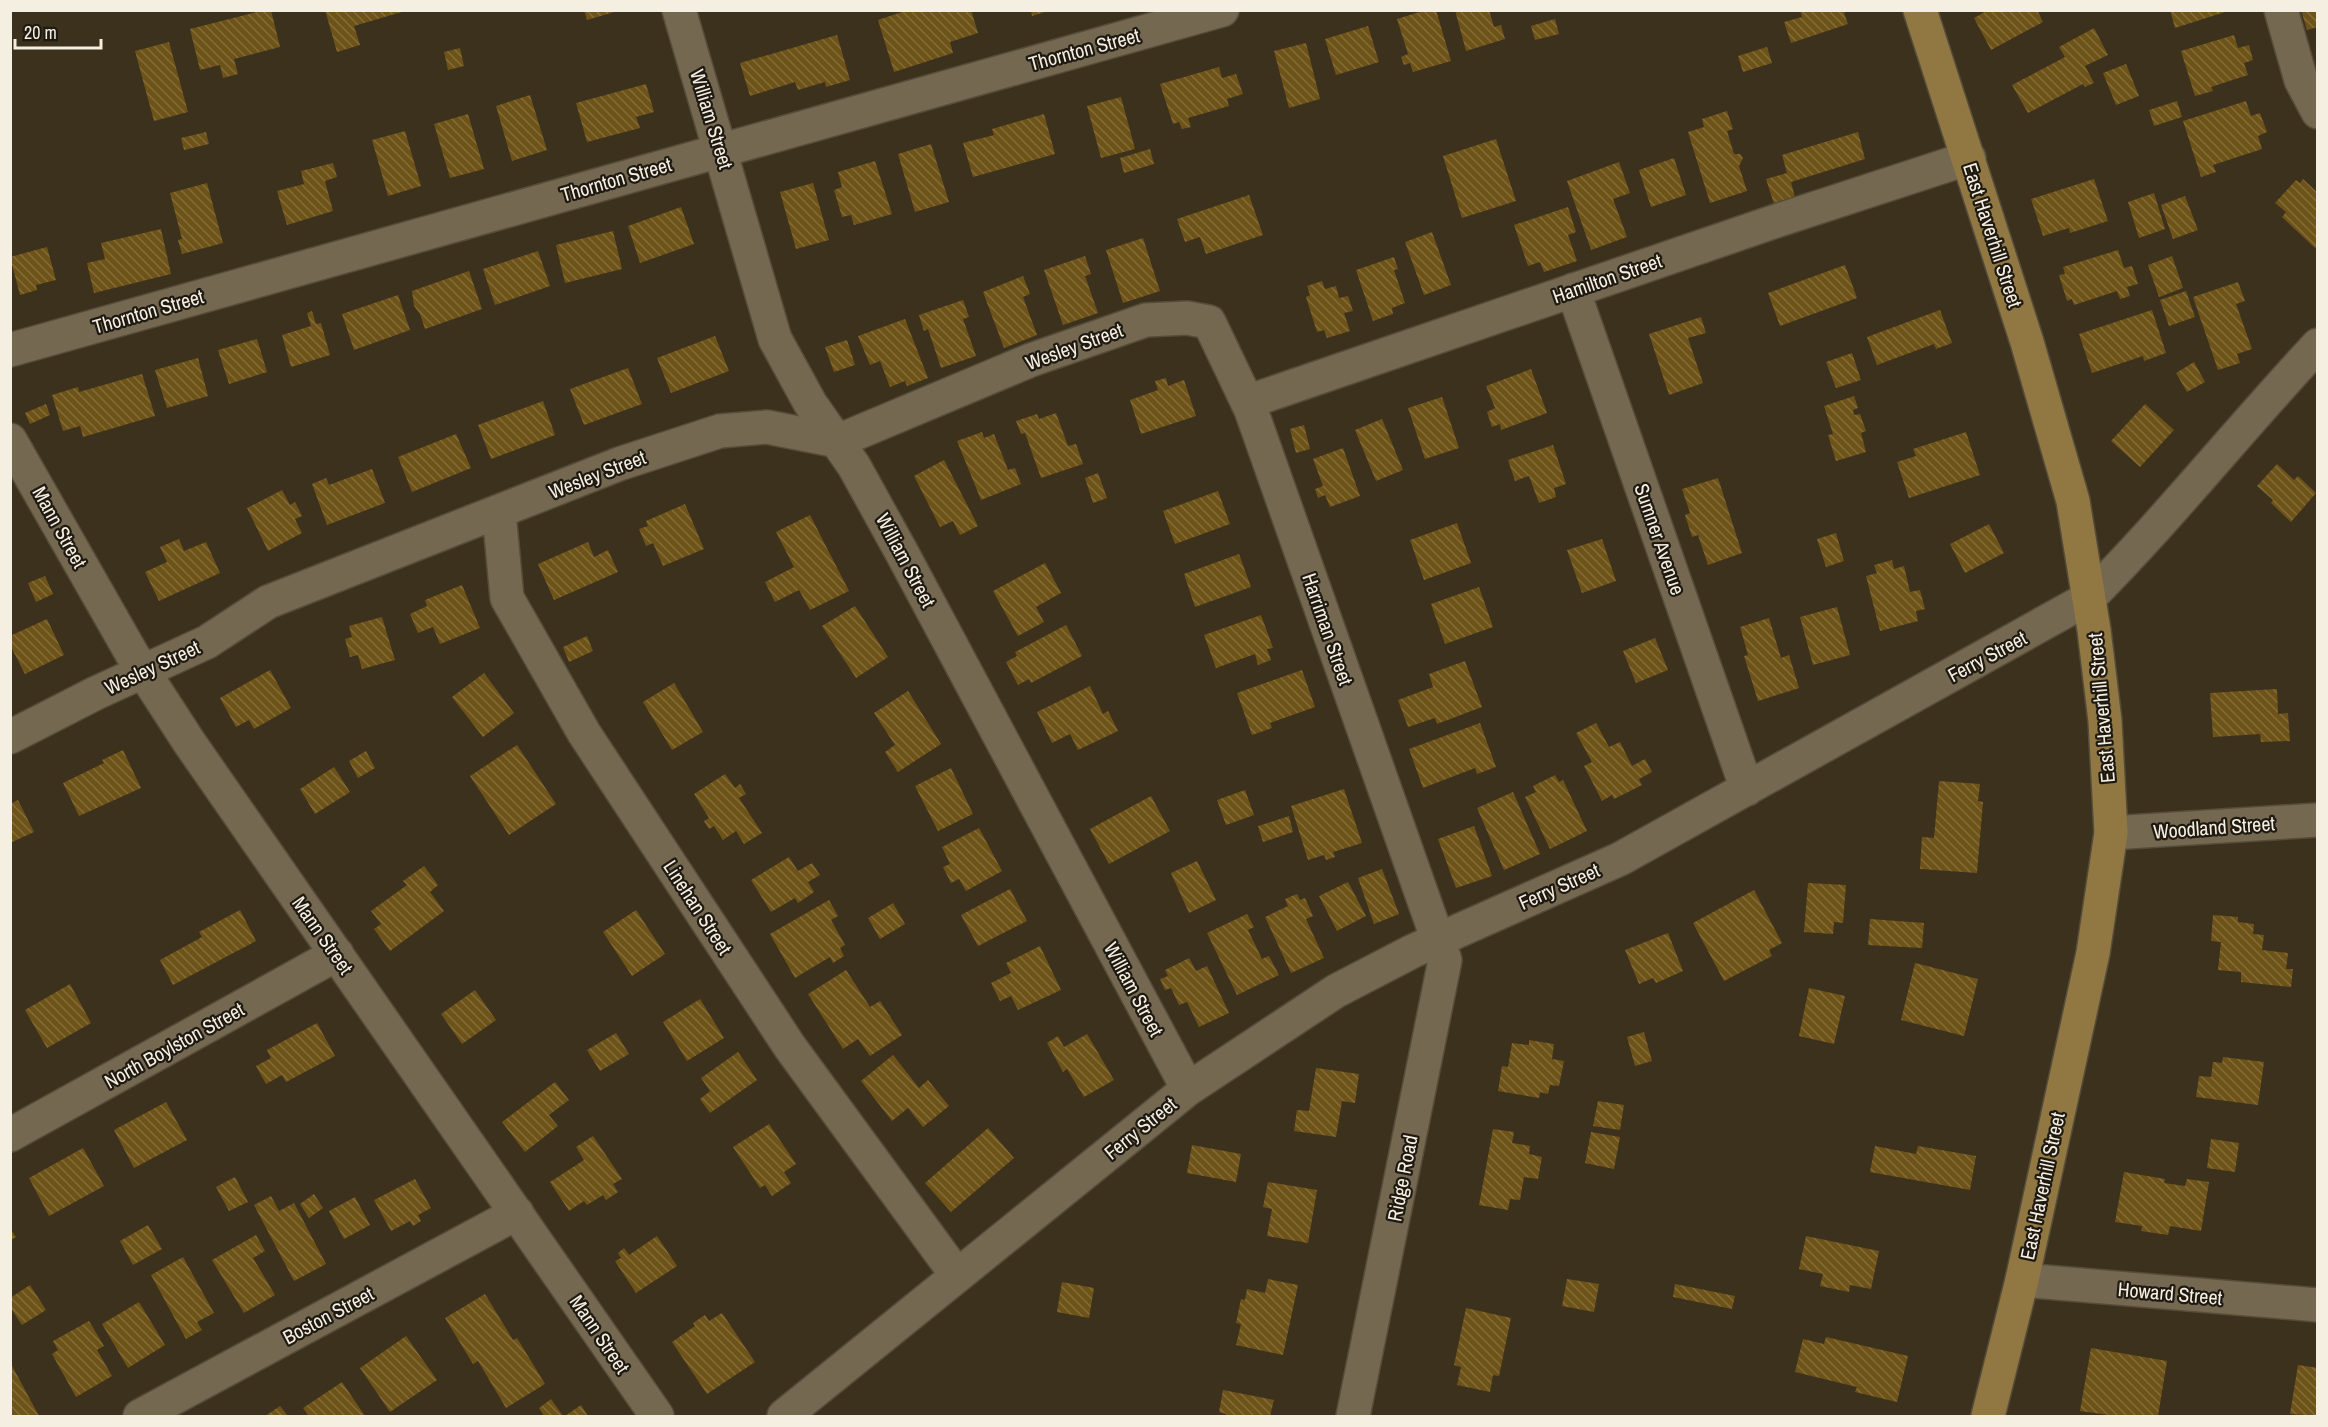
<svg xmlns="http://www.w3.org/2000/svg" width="2328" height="1427" viewBox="0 0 2328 1427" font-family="'Archivo Narrow',sans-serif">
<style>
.building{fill:url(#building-back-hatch)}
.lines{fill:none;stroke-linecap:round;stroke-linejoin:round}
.minor-casing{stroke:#554c3a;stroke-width:36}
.major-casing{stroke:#554c3a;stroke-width:36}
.minor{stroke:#746851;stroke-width:33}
.major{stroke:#917843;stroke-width:33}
.labels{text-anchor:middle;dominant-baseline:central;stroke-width:4.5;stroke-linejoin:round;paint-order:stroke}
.street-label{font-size:20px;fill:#f5efe2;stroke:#1f1a11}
</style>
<defs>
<pattern id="building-back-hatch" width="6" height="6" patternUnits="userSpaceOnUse" patternTransform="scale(1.5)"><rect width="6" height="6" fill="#6e5318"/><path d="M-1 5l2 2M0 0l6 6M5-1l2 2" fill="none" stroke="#836c39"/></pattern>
</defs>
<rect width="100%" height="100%" fill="#3c311c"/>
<path class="building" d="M265 10H271L280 47 234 59 238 74 223 78 220 65 200 70 190 29Z
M325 10H405V11L354 26 360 45 337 52Z
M584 10H618V11L587 20Z
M908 10H971L978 33 950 42 953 53 894 72 878 20Z
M1031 10H1048V11L1032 16Z
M1426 10H1436L1451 61 1413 72 1410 63 1404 65 1401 57 1408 54 1397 19Z
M1455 10H1489L1494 27 1501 25 1505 39 1466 51Z
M1800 10H1849L1844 13 1848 24 1791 43 1784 22 1802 17Z
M1988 10H2037L2043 22 1991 50 1974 18Z
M2170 10H2225V12L2175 28Z
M2301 10H2318V27L2307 30Z
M1555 19 1559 34 1535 40 1531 26Z
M1368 26 1379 62 1336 75 1325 39Z
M2094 28 2108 55 2085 66 2094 83 2085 87 2083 84 2028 113 2012 85 2065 57 2059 47Z
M837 35 850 80 826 87 825 82 798 90 795 82 750 96 740 63Z
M2234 35 2238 48 2249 45 2253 60 2244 63 2248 75 2211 87 2213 91 2195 96 2181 51Z
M169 42 188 112 154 121 135 51Z
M1306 43 1320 99 1289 108 1274 51Z
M1767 47 1772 63 1743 72 1738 56Z
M460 48 464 66 448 70 444 52Z
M2126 64 2139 96 2116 105 2103 73Z
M1219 67 1222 78 1236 74 1243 94 1227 99 1229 106 1188 118 1191 127 1182 129 1179 122 1173 124 1160 84Z
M646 84 654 112 636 117 640 128 587 142 576 103Z
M530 95 547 150 512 161 496 106Z
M1121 97 1135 149 1101 158 1087 106Z
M2177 101 2182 117 2154 126 2149 110Z
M2246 101 2251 116 2260 113 2267 132 2258 136 2262 149 2213 165 2216 172 2201 177 2183 121Z
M1727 111 1733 129 1727 131 1734 154H1740L1743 158 1739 166 1747 191 1710 203 1688 132 1704 127 1702 119Z
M468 114 484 169 450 178 434 124Z
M1044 114 1055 154 973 177 963 143 994 135 992 129Z
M405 131 421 186 388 196 372 140Z
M206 132 209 144 184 150 181 138Z
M1858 132 1865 159 1791 182 1795 197 1774 204 1766 179 1787 173 1782 155Z
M1496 139 1516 201 1462 218 1443 156Z
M931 144 949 202 915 212 898 154Z
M1150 149 1154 164 1124 173 1120 158Z
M1674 158 1686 195 1651 207 1639 170Z
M875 161 892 214 854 225 851 215 842 217 834 190 842 187 838 172Z
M1619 162 1630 193 1613 199 1627 237 1591 250 1567 181Z
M333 163 337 177 325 181 333 211 287 225 277 191 304 184 301 171Z
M2094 179 2108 221 2070 233 2069 228 2043 236 2031 199Z
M2303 179 2318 193V245L2315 248 2282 217 2286 212 2275 203 2296 180 2300 183Z
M207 183 223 243 182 254 178 240 182 239 170 193Z
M813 183 829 240 796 249 780 192Z
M2154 193 2165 229 2139 238 2128 202Z
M1249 195 1263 235 1206 254 1200 237 1185 242 1177 219Z
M2185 196 2198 230 2173 239 2161 205Z
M681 207 694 244 640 263 628 226Z
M1568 207 1576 232 1568 235 1577 261 1544 272 1540 262 1528 266 1514 225Z
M161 229 171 274 94 293 87 263 105 259 101 243Z
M613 231 622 269 565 283 556 245Z
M1432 232 1451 285 1424 295 1405 242Z
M1143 238 1160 291 1123 303 1106 250Z
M47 247 56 280 36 285 37 290 20 295 10 257Z
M2118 250 2124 268 2132 266 2138 284 2127 287 2130 296 2120 299 2117 291 2074 305 2072 299 2067 301 2059 275 2065 274 2063 267Z
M538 251 550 286 495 305 483 269Z
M1085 256 1091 274 1085 276 1098 313 1063 325 1044 270Z
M2172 256 2183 288 2159 297 2148 265Z
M1394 257 1398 269 1394 270 1405 303 1392 308 1393 314 1373 321 1356 270Z
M1845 265 1857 298 1780 326 1768 293Z
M469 271 482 309 425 329 420 314 414 306 412 291Z
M1023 276 1030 294 1023 297 1037 335 1004 348 983 292Z
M1322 281 1325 289 1336 286 1339 298 1348 296 1353 311 1344 313 1350 331 1327 338 1324 330 1317 332 1306 297 1310 295 1307 286Z
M2238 282 2245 301 2236 304 2252 349 2237 354 2240 363 2218 370 2193 297Z
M2186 291 2195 317 2169 326 2160 300Z
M398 295 410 330 354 350 342 314Z
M963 300 969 317 963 319 976 356 941 368 928 329 924 331 919 315Z
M1940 310 1952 343 1936 349 1934 344 1877 365 1867 337Z
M2152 310 2166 353 2144 361 2143 356 2092 373 2079 334Z
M312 311 316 324 321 323 330 355 291 367 282 335 311 326 307 313Z
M1701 317 1706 333 1688 338 1703 383 1669 395 1649 334Z
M905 319 928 378 907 386 905 381 890 387 880 361 870 365 858 336Z
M715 336 729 371 671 393 657 358Z
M257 339 267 372 229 384 218 350Z
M847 340 855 365 834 372 825 347Z
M1852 353 1861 380 1836 388 1826 362Z
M198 358 208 396 167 408 155 370Z
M2194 362 2205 382 2187 392 2176 373Z
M628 368 642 404 584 425 570 389Z
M1531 369 1547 413 1501 430 1500 424 1492 427 1487 412 1495 408 1486 386Z
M142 374 155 416 83 437 80 426 63 431 52 395 78 387 79 392Z
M1166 378 1168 386 1184 380 1196 416 1141 434 1130 400 1158 390 1155 381Z
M1854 396 1858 408 1853 410 1854 415 1860 414 1866 431 1861 433 1866 452 1836 461 1828 435 1833 434 1824 406Z
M1442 397 1459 448 1425 459 1408 408Z
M543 401 555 435 491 459 478 425Z
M46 404 50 415 30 424 25 413Z
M2145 404 2174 430 2140 467 2111 441Z
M1056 413 1068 446 1076 444 1083 464 1041 478 1025 433 1021 434 1016 421 1037 414 1039 419Z
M1382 419 1403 470 1376 481 1355 430Z
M1304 425 1310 449 1296 453 1290 429Z
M982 432 984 438 994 434 1008 470 1015 468 1021 484 981 500 957 441Z
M1966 432 1980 475 1909 498 1897 462 1916 456 1913 449Z
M456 434 471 468 412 492 398 457Z
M1553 445 1566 484 1554 488 1556 497 1539 503 1529 476 1515 481 1508 460Z
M1343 448 1360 496 1330 507 1325 495 1318 498 1315 489 1323 486 1313 459Z
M944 460 978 526 960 535 953 521 940 527 914 476Z
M2277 464 2294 480 2298 476 2316 493 2291 522 2271 503 2273 500 2257 486Z
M372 469 385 503 327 525 312 484 326 478 329 485Z
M1098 473 1107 498 1093 503 1085 478Z
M1718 478 1742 553 1708 565 1698 535 1692 537 1685 515 1690 513 1682 489Z
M282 490 290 505 295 502 302 516 295 519 302 533 268 551 247 508Z
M1218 491 1230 524 1175 544 1163 511Z
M685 504 704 549 663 566 653 543 646 546 639 529 648 526 646 521Z
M810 515 849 591 810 610 799 590 775 602 765 582 794 567 776 532Z
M1457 523 1471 563 1424 580 1410 540Z
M1989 524 2004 553 1965 573 1950 544Z
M1836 533 1844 561 1826 567 1817 539Z
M179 539 184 551 206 542 220 573 159 601 145 572 167 562 160 547Z
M1602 539 1616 581 1582 593 1567 550Z
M588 542 594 557 608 550 618 572 554 600 538 564Z
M1239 554 1251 587 1195 607 1184 574Z
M1892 560 1894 569 1904 566 1910 592 1920 590 1925 609 1916 611 1918 621 1880 631 1866 576 1877 573 1874 565Z
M1045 563 1061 593 1036 607 1044 622 1018 636 993 591Z
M45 576 53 594 36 602 28 583Z
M462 585 480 628 440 644 433 627 418 633 410 614 427 606 425 600Z
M1479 587 1493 627 1445 644 1431 604Z
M855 606 888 657 856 678 822 626Z
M1837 607 1850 655 1813 665 1800 617Z
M1261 615 1273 648 1267 649 1271 660 1258 665 1255 654 1216 668 1204 635Z
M382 617 395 660 362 669 358 655 350 657 345 639 352 637 349 626Z
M1769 618 1781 658 1789 655 1799 688 1758 701 1744 656 1748 655 1740 627Z
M47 619 64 655 25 674 10 645V636Z
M1066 625 1082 656 1031 683 1029 679 1018 685 1006 662 1017 656 1015 652Z
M587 636 593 651 569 662 563 647Z
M1655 638 1668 670 1636 683 1623 651Z
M1465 661 1482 707 1437 724 1435 718 1408 727 1398 700 1433 687 1429 674Z
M270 670 291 708 254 729 249 720 236 727 220 698Z
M1302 670 1315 707 1270 723 1272 728 1252 735 1237 693Z
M484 673 514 713 483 737 452 697Z
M674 683 703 732 672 750 643 702Z
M1090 686 1103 714 1108 711 1118 731 1078 750 1070 734 1052 743 1037 712Z
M2277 689 2278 714 2288 713 2290 741 2261 742 2260 734 2213 737 2210 693Z
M908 691 941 744 898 772 885 752 895 745 874 713Z
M1480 723 1496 767 1477 774 1475 768 1423 788 1409 749Z
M1596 723 1609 747 1620 742 1632 766 1645 759 1652 772 1639 779 1642 785 1614 799 1612 795 1602 801 1584 766 1592 762 1576 733Z
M517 745 556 804 509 835 470 776Z
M123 750 141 788 79 816 63 783 104 763 102 760Z
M366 751 375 768 358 778 349 761Z
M334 767 350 792 315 814 300 789Z
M951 768 973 814 938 831 915 786Z
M725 774 735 788 740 784 746 794 739 798 762 833 744 844 736 831 723 840 714 826 709 829 704 821 709 818 694 794Z
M1555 775 1559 782 1563 780 1587 831 1550 849 1525 797 1536 792 1533 786Z
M1939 781 1980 784 1978 801 1983 802 1977 873 1920 869 1922 837 1934 838Z
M1344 789 1362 843 1333 852 1335 857 1326 860 1324 855 1308 860 1291 806Z
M1245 790 1254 815 1226 825 1217 800Z
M1513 792 1540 854 1504 870 1477 808Z
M1151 796 1170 831 1109 864 1090 829Z
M18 800 34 832 10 843V804Z
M1289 816 1293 832 1263 842 1258 826Z
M1474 826 1492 876 1456 888 1438 839Z
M979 828 1002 871 966 891 959 879 951 883 943 867 950 864 942 847Z
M789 857 798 871 812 863 820 875 808 882 814 892 798 903 795 898 771 912 751 880Z
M1197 861 1216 900 1189 913 1171 873Z
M424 866 438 885 430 892 444 911 390 951 374 929 381 924 371 911 407 885 403 881Z
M1382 869 1399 914 1374 924 1358 878Z
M1348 882 1366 916 1337 931 1319 896Z
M1808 883 1846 885 1843 923 1834 922 1833 934 1804 932Z
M1010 889 1027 921 978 946 961 915Z
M1754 890 1782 943 1769 950 1772 956 1724 981 1693 923Z
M1297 894 1300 900 1305 898 1313 916 1306 919 1324 958 1291 973 1265 917 1288 906 1285 899Z
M829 900 838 916 831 920 845 945 840 948 844 956 833 963 830 957 795 978 770 934Z
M893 903 905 924 880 939 868 918Z
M240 910 256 941 173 985 160 960 202 937 199 932Z
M636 910 665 954 632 976 603 932Z
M1247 914 1254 927 1248 930 1262 959 1269 956 1279 975 1237 995 1207 933Z
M2213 915 2238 917V922L2254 924 2253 934 2264 935 2262 950 2288 953 2286 969H2293L2291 987 2241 982V972L2218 970 2221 942 2211 941Z
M1870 919 1924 923 1922 948 1868 945Z
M1668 933 1683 971 1656 983 1653 978 1639 984 1625 950Z
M1040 946 1061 990 1018 1010 1011 996 1000 1001 991 983 1011 973 1006 963Z
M1189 958 1196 971 1207 966 1229 1013 1199 1027 1187 1002 1179 1005 1171 988 1165 990 1160 979 1168 976 1165 970Z
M1915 963 1978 979 1964 1036 1901 1020Z
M846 970 870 1007 880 1001 902 1035 870 1056 858 1039 843 1049 808 994Z
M70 984 91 1023 47 1048 25 1010Z
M1809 988 1845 996 1834 1044 1799 1036Z
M475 990 496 1020 462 1044 441 1014Z
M700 999 724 1038 687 1061 663 1022Z
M317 1023 335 1056 286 1082 282 1075 266 1084 256 1066 271 1058 267 1050Z
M1644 1032 1652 1061 1635 1066 1627 1037Z
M616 1033 629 1054 600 1071 587 1050Z
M1087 1034 1114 1080 1084 1097 1067 1069 1063 1072 1047 1043 1058 1036 1064 1047Z
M1529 1040 1554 1044 1552 1059 1564 1061 1559 1086 1550 1085 1548 1094 1540 1092 1539 1098 1498 1091 1502 1066 1508 1067 1512 1043 1529 1045Z
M738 1052 757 1080 710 1113 700 1099 710 1091 701 1078Z
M893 1055 919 1088 928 1080 949 1106 923 1127 908 1108 892 1121 861 1081Z
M2223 1057 2264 1062 2258 1105 2196 1097 2199 1076 2211 1077 2213 1062 2222 1063Z
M1316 1068 1359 1074 1355 1103 1342 1101 1336 1137 1294 1131 1297 1110 1309 1111Z
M555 1082 569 1100 549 1115 558 1126 525 1152 502 1122Z
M1598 1101 1624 1105 1620 1130 1593 1126Z
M166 1102 187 1140 134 1168 114 1130Z
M769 1124 796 1164 784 1172 791 1183 772 1196 765 1185 760 1188 733 1147Z
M988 1128 1014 1158 951 1212 925 1183Z
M1493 1129 1514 1132 1512 1143 1530 1146 1529 1154 1542 1157 1538 1179 1524 1177 1520 1200 1510 1199 1508 1210 1479 1205Z
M1591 1132 1620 1137 1614 1169 1585 1163Z
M593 1136 622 1179 613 1184 618 1192 606 1200 603 1195 587 1205 584 1201 569 1211 550 1182 584 1160 576 1147Z
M2211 1139 2239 1143 2235 1172 2207 1168Z
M1192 1145 1241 1154 1236 1182 1187 1173Z
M1875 1146 1916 1154 1918 1146 1976 1156 1970 1190 1870 1172Z
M83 1148 104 1186 49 1216 29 1178Z
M2124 1172 2165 1179 2164 1183 2185 1186 2187 1179 2209 1182 2201 1231 2170 1226 2168 1235 2141 1231 2142 1226 2115 1222Z
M235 1177 248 1202 229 1211 216 1187Z
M415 1179 431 1208 418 1215 421 1221 413 1226 410 1221 391 1231 374 1200Z
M1268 1182 1317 1190 1308 1243 1267 1236 1272 1209 1263 1207Z
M314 1194 323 1208 309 1218 300 1204Z
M271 1196 279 1211 294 1203 326 1264 294 1281 254 1205Z
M355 1197 370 1225 344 1239 329 1211Z
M148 1225 162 1249 133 1265 120 1241Z
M10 1228 16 1237 10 1241Z
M256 1235 265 1251 253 1258 275 1295 244 1313 212 1260Z
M657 1236 677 1266 636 1293 615 1261 621 1258 618 1253 624 1248 629 1255Z
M1806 1236 1879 1251 1871 1289 1850 1285 1849 1292 1820 1286 1823 1274 1799 1269Z
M183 1257 214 1313 197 1322 202 1330 186 1339 151 1275Z
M1268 1279 1298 1285 1283 1355 1236 1345 1241 1324 1236 1323 1241 1299 1245 1300 1247 1289 1265 1293Z
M1567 1279 1599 1284 1594 1312 1562 1306Z
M1062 1282 1094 1288 1089 1318 1057 1312Z
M1675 1284 1735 1296 1732 1309 1673 1297Z
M30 1285 46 1310 22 1325 10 1307V1298Z
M485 1294 513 1340 517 1338 545 1384 506 1408 478 1361 473 1364 445 1318Z
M139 1302 165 1345 128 1368 102 1324Z
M1466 1308 1511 1318 1499 1376 1493 1375 1490 1392 1457 1385 1461 1367 1454 1365Z
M722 1313 755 1362 707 1394 672 1342 695 1326 693 1323 705 1315 709 1321Z
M89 1321 104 1346 97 1350 112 1376 76 1397 52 1354 58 1350 53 1341Z
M406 1336 437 1380 390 1412 360 1368Z
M1826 1337 1908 1356 1897 1402 1855 1392 1857 1387 1795 1372 1803 1339 1824 1344Z
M2091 1348 2167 1361 2158 1416H2116L2080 1411Z
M10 1362 39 1416H10Z
M2298 1365 2318 1368V1416L2290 1414Z
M342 1382 365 1416H309L303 1408Z
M1223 1390 1274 1400 1270 1416H1226V1414L1219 1412Z
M551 1399 563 1416H544L539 1408Z
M581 1405 588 1416H565Z
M280 1406 288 1416H265Z"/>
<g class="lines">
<defs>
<path id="minor" d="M679 10 775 339 810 403 854 466 902 553 1188 1089
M2281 10 2301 80 2318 112
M1573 290 1747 789
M10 350 1222 10
M1247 402 1773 222 1969 158
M10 440 132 654 189 742 657 1416
M499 513 507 598 584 733 790 1047 956 1274
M10 737 96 693 207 642 268 602 619 464 720 431 767 427 838 441 1031 360 1146 320 1187 318 1209 322 1251 410 1445 960 1353 1416
M2111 833 2318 820
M10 1135 337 954
M2022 1280 2318 1305
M140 1416 517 1213
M784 1416 1188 1089 1336 991 1413 951 1620 859 2089 598C2169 518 2240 428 2318 345"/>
<path id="major" d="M1920 10 2027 342 2073 501 2094 630 2105 721 2111 833 2093 953 2022 1280 1988 1416"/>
</defs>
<use href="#minor" class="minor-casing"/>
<use href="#major" class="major-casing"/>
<use href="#minor" class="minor"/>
<use href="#major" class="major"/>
</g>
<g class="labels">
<g class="street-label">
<text transform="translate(1084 49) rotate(-15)">Thornton Street</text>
<text transform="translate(712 119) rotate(73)">William Street</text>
<text transform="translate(616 179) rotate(-16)">Thornton Street</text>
<text transform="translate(1993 235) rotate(72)">East Haverhill Street</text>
<text transform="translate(1607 278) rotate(-19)">Hamilton Street</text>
<text transform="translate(148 311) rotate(-16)">Thornton Street</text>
<text transform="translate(1074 346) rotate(-20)">Wesley Street</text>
<text transform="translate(597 474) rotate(-21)">Wesley Street</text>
<text transform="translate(60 527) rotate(61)">Mann Street</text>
<text transform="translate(1660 539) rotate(71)">Sumner Avenue</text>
<text transform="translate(906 560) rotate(62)">William Street</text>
<text transform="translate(1328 629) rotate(71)">Harriman Street</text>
<text transform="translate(1987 656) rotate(-28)">Ferry Street</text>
<text transform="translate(152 667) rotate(-25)">Wesley Street</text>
<text transform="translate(2101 708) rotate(-95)">East Haverhill Street</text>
<text transform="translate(2214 827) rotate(-4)">Woodland Street</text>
<text transform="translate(1559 886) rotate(-24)">Ferry Street</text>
<text transform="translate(698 907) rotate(57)">Linehan Street</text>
<text transform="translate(323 935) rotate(55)">Mann Street</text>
<text transform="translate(1134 989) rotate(62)">William Street</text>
<text transform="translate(174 1045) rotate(-29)">North Boylston Street</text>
<text transform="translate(1140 1128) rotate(-39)">Ferry Street</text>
<text transform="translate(1402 1178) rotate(-79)">Ridge Road</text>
<text transform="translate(2042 1186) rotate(-78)">East Haverhill Street</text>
<text transform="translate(2170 1293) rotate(5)">Howard Street</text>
<text transform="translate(328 1315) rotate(-28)">Boston Street</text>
<text transform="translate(600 1334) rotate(56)">Mann Street</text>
</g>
</g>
<rect width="2328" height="1427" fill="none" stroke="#f5efe2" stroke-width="24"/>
<path d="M15 39v9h86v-9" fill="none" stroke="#f5efe2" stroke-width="3"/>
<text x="24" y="39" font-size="18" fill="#f5efe2" stroke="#1f1a11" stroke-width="4.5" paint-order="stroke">20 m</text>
</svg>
